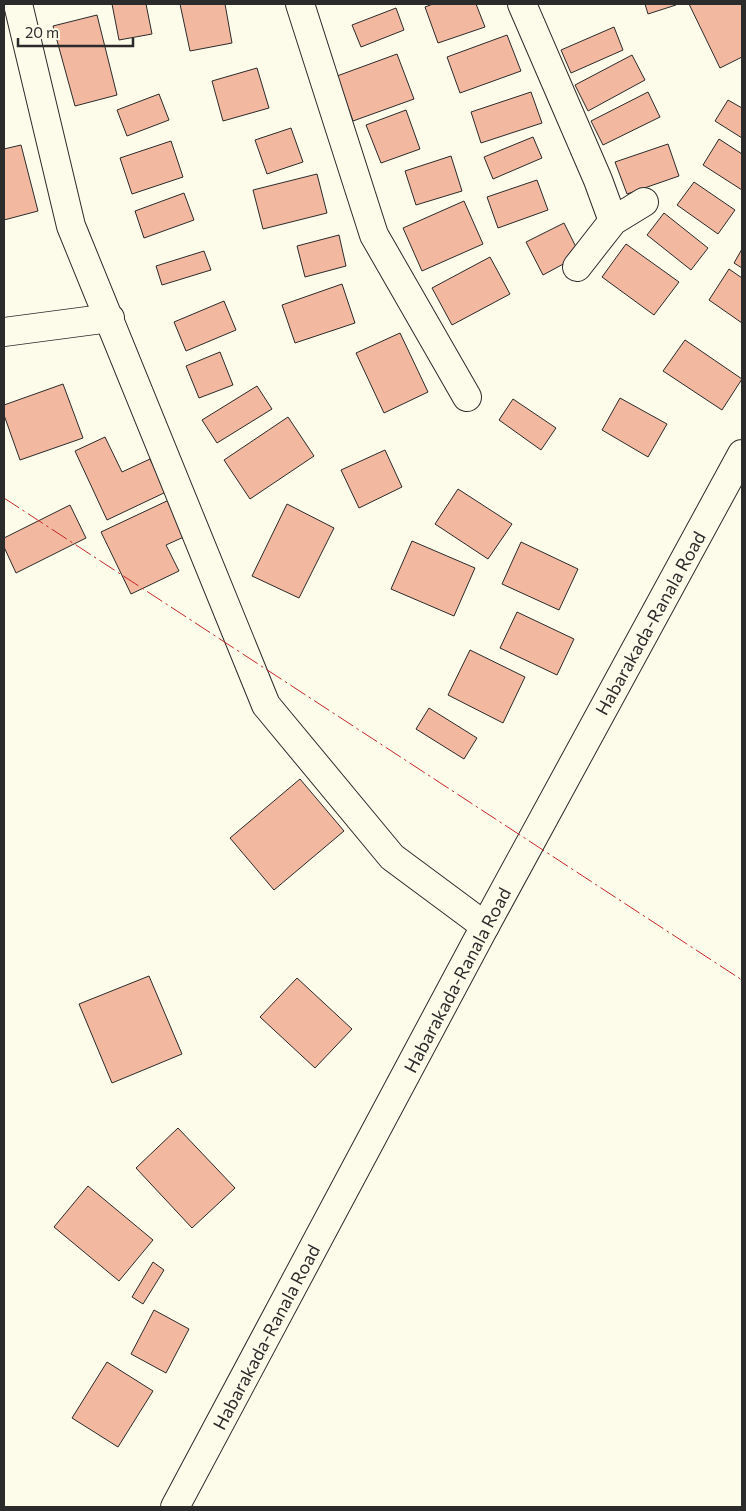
<svg xmlns="http://www.w3.org/2000/svg" width="746" height="1511" viewBox="0 0 746 1511" font-family="Commissioner,sans-serif">
<style>
.building{fill:#f2b8a0;stroke:#2b2b2b}
.lines{fill:none;stroke-linecap:round;stroke-linejoin:round}
.minor-casing{stroke:#2b2b2b;stroke-width:30}
.secondary-casing{stroke:#2b2b2b;stroke-width:30}
.minor{stroke:#fdfbea;stroke-width:28}
.secondary{stroke:#fdfbea;stroke-width:28}
.power{stroke:#c62828;stroke-width:1;stroke-dasharray:18 4 2.5 4;stroke-linecap:butt}
.labels{text-anchor:middle;dominant-baseline:central;stroke-width:4;stroke-linejoin:round;paint-order:stroke}
.street-label{font-size:18px;fill:#2b2b2b;stroke:#fdfbea}
</style>
<rect width="100%" height="100%" fill="#fdfbea"/>
<path class="building" d="M112 4H146L152 34 119 40Z
M180 4H225L232 43 190 51Z
M433 4H476L485 27 438 43 425 7Z
M645 4H676V5L648 14Z
M689 4H742V57L720 68Z
M396 8 404 30 361 47 352 25Z
M97 15 117 95 75 106 53 26Z
M614 27 623 50 571 73 561 50Z
M507 35 521 71 460 93 447 57Z
M397 54 414 99 353 121 337 76Z
M632 55 645 80 588 111 575 85Z
M257 68 269 108 223 121 212 81Z
M531 92 542 123 481 143 471 112Z
M648 92 660 117 603 145 591 121Z
M159 94 169 120 127 136 117 110Z
M728 100 742 108V138L715 121Z
M406 110 420 149 381 163 366 125Z
M291 128 303 162 267 174 255 140Z
M533 137 542 158 493 179 484 157Z
M719 139 742 154V190L703 165Z
M171 141 183 177 132 194 120 158Z
M668 144 679 176 627 194 615 162Z
M21 145 38 211 4 220V149Z
M451 156 462 191 416 205 405 171Z
M317 174 327 213 263 229 253 190Z
M537 180 548 210 498 228 487 197Z
M694 182 735 210 718 234 677 205Z
M184 193 194 220 144 238 135 211Z
M464 201 483 244 422 271 403 228Z
M664 213 708 248 691 270 647 235Z
M564 223 580 255 543 275 526 242Z
M339 235 346 266 305 277 297 246Z
M626 244 679 282 654 315 602 277Z
M742 249V268L734 263Z
M204 251 211 270 162 285 156 266Z
M490 257 510 294 452 325 432 288Z
M729 269 742 278V323L709 300Z
M342 284 355 323 295 343 282 305Z
M224 301 236 330 186 351 174 322Z
M400 333 428 392 384 413 356 353Z
M685 340 742 379 722 410 663 371Z
M220 352 233 385 199 398 186 366Z
M63 384 83 438 20 460 4 415V405Z
M257 386 272 409 217 443 202 420Z
M620 398 667 424 648 457 602 430Z
M513 399 556 428 541 450 499 420Z
M288 417 314 456 250 499 224 460Z
M105 437 122 472 150 459 166 492 107 520 75 451Z
M385 450 402 487 359 508 341 470Z
M458 489 512 524 488 559 435 524Z
M169 500 186 536 166 545 179 571 131 594 101 532Z
M287 504 334 528 299 598 252 576Z
M70 505 86 538 16 573 4 547V538Z
M412 541 475 568 454 616 391 589Z
M521 542 578 569 559 610 502 584Z
M517 612 574 639 557 675 500 648Z
M470 650 525 677 503 723 448 695Z
M429 708 477 738 464 759 416 729Z
M300 779 344 831 274 890 230 838Z
M149 976 182 1054 112 1083 79 1004Z
M297 978 352 1029 315 1068 260 1017Z
M178 1128 235 1188 192 1228 136 1168Z
M88 1186 153 1240 119 1281 54 1227Z
M153 1262 164 1270 143 1304 132 1297Z
M154 1310 189 1329 166 1373 131 1354Z
M107 1362 153 1391 118 1447 72 1418Z"/>
<g class="lines">
<defs>
<path id="minor" d="M18 4 71 226 266 705 392 857 485 926
M300 4 374 235 467 397
M522 4 598 180 613 221
M577 267 613 221 644 202
M4 332 110 318"/>
<path id="secondary" d="M175 1507 485 926 742 454"/>
</defs>
<use href="#minor" class="minor-casing"/>
<use href="#secondary" class="secondary-casing"/>
<use href="#minor" class="minor"/>
<use href="#secondary" class="secondary"/>
<path class="power" d="M4 498 742 980"/>
</g>
<g class="labels">
<g class="street-label">
<text transform="translate(650 623) rotate(-61)">Habarakada-Ranala Road</text>
<text transform="translate(457 980) rotate(-62)">Habarakada-Ranala Road</text>
<text transform="translate(266 1337) rotate(-62)">Habarakada-Ranala Road</text>
</g>
</g>
<rect width="746" height="1511" fill="none" stroke="#2b2b2b" stroke-width="10"/>
<path d="M18 38v8h115v-8" fill="none" stroke="#2b2b2b" stroke-width="2.5"/>
<text x="25" y="38" font-size="15" fill="#2b2b2b" stroke="#fdfbea" stroke-width="4" paint-order="stroke">20 m</text>
</svg>
